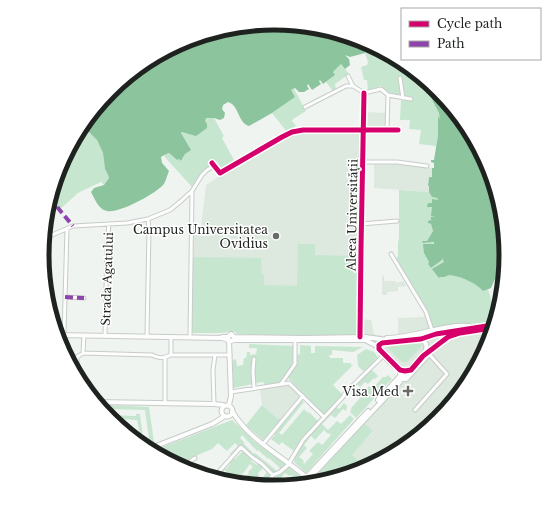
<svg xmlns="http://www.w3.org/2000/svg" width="549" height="511" viewBox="0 0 549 511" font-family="'Libre Baskerville',serif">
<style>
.built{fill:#dde8df}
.green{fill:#c7e6d0;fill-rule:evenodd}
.water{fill:#8cc49e}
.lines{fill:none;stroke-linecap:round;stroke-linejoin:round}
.street-casing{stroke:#c7ccc8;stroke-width:5}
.secondary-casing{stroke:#c7ccc8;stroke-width:6}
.street{stroke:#fdfdfd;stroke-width:3}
.secondary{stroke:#fdfdfd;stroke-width:4}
.quiet{stroke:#8e44ad;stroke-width:4;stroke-dasharray:8 4;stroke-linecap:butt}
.cycleway-casing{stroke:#fff;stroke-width:8}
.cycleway{stroke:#d6006c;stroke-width:5}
.poi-dot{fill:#686c69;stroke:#fff;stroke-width:1.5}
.labels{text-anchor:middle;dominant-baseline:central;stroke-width:3;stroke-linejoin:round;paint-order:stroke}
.street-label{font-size:12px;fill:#1f2320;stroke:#fff}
.poi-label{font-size:12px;fill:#1f2320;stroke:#fff;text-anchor:end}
.rim{fill:none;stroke:#1f2320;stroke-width:5}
</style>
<rect width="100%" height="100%" fill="#eff4f0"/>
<path class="built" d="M366 112 386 113V127L385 128H366Z
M303 131H362L359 251V319L371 320 374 334 383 336 398 334V318L423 317 428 315 462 324H481L494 322 489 345 439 420 366 468 351 455 373 432 364 423 407 376 374 344 358 336 256 335 237 334 235 332H229L220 333H192L194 227H201L206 185 253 154 292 134Z
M374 163 404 164 432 168V177H429L428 185 430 186 429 192 374 188Z
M382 275H383L385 281H396V283L404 281 406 286 398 287V291L387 292V295H382Z
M289 384 302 397 282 420 278 419 262 405 260 390 262 388Z"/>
<path class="green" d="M363 47H364L365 49 373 47 427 83 429 94 439 113 440 120 436 146 419 144 421 130 409 129 410 120H400L401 100 411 101 410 96H405L402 80H398L402 95 389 93 380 86 368 90 367 80H364L361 67 367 65 368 62Z
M341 64 349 74 335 84 336 90 333 91 326 82 335 75 333 72Z
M294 89 306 111 293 119 292 121 296 126 287 132 272 113 295 97 290 90Z
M208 117 212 118H214L224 136 222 138 234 160 221 169 217 162C206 169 199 176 192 187L163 155 169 153 177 160 179 159 181 161C188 153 183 143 181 133L182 132 189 133 205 122V119Z
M85 128 97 140 103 153 105 169 109 178 104 185 101 182 78 193 58 211 52 204 60 166Z
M399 190 429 192 432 197 437 198 438 201 432 203H428L432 207 435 215 428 223 431 224 433 231 427 241H424L423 243 434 242 427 259 429 262 428 264 431 268 442 260V258L445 262 440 277C454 273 475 280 483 291L488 289C491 297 491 304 496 311L494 322 433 327 428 315 396 259 398 256V243L399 238Z
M298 244H315V255L353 256V251H359V335L300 336 237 334 235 332H229L220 333H192L193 257 261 258 262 275H264V285L297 286Z
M417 342 421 344 422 346 407 362H402L387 347Z
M249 344 294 346C295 366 291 367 280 383L265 385 263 382 233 388V360L236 359 237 366 243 365 244 358H246L247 352H250V355L256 354 257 348H249Z
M300 345 311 346V353H315V346L363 347 353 352 332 350V355H329L330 358H343V363H351V365H353L333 385 342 394V397L324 415 287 377 297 362V355L300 354Z
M366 349 374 352 378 357 374 361 375 363 369 369 363 371 358 366 357 355Z
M372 370 378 376 375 379 374 378 368 384 365 382 360 387 365 391 369 386 372 389 383 377H386L388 375 392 379 356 418 350 412 352 407 361 397 356 392 360 387 356 383 364 374Z
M301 400 304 402 279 433 282 435 304 409 308 413 309 412 318 421 302 440 295 452 282 442 279 445 271 439 275 435 273 434Z
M344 403 347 406 346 411 343 409 335 418 331 415 322 424 328 430 337 421 341 424 350 415 354 419 306 473 295 463 294 460 304 440 336 407 339 409ZM324 430 328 434 329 433 331 435 322 445 318 442 309 451 313 454 304 464 303 462 304 461 299 457 307 448 304 445 311 436 315 440Z
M108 405 149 407 154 442 147 445 143 442 149 439 145 410 111 409 112 415 136 416V414H140L143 438H140L139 436 136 437 135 436 140 434 137 420 120 419 114 421 112 420Z
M262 405 278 419 279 418 282 420 264 440 262 439 246 425Z
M232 420 255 442 287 465 280 471 274 473 242 446 232 456 230 454 238 446 235 443 227 451 218 443 212 449 193 457 181 467 179 466 181 465 178 460 176 461 175 459 171 461 165 455 164 456 155 450ZM242 435 257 451 258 450 268 459 269 458 280 468 277 471 255 453 254 454 244 444V442L240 438Z
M364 423 373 431 352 455 366 468 363 470 311 481Z
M243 451 252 459 251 461 257 465 259 463 272 475 263 486 257 485 267 472 263 468 258 473 259 475 251 483 242 481 249 473 248 472 253 467 250 464 238 480 239 481 230 478 228 479 224 478 228 473 225 470 219 477 216 476 224 467 226 469 230 464 229 462 233 457 235 459Z
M289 467 301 477 296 484 285 486 293 477 291 475 289 476 285 473 277 482 273 479Z"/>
<path class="water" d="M275 23 364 41 373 47 365 49 363 47 365 53 350 57 345 55 349 59 350 65 345 69 341 64 333 72 335 75 323 84 320 80 319 81 321 84 312 90 308 84 307 86 309 89 304 92H299L295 88 291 90 295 97 272 113 249 126C238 123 239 105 228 102L223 105 222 109 225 113 224 118 220 120 214 118H206L205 121 207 124V128L196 136 182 132 181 133 191 150 185 154 181 161 179 159 177 160 169 153 164 155 161 157 162 163 169 171C167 175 166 182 163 185 155 194 118 214 107 211 98 209 95 199 91 192L94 188 104 185 109 178 108 175 105 169 103 153 97 140 85 128 110 91 186 41Z
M425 82 439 91 489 167 507 256 505 263 503 262 505 258H504L491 288 483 291C477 283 452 271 444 277H440L439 278 432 269 444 262 442 258V260L431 268 428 264 429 262 424 253 423 244H434V242L423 243 422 241H427L433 231 431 224 428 223V221L431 220V217L435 216H431L432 207H427L428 203H432V199L438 200 437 198 432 197 429 192V186H428L429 177H432V168H434V163L431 162V160H434L438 135V117H439L440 120 439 113 429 94 427 83Z"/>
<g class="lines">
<defs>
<path id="street" d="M348 76 353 86 364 93
M400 78 403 98
M364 93 381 89 388 95 411 99
M305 107 346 86H353
M387 130 388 95
M363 162H397L427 166
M212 163 220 173 282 137 292 132 303 130H398
M361 224 397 221
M45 238 73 226 127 223 148 219 170 210 181 201 192 191 202 175 207 170 214 166
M391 254 426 312 432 330
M65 297 84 298
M64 334 67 229
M105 335 107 245 109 224
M147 335 149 229 148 219
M190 336 192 191
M171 337V355
M360 337 361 248 364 93
M83 353 152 355C159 359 164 358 171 355H230
M68 357H77
M254 359 253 371 254 388
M77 370V357L83 353 84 335
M281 384 295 364V341
M231 392 289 383 324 417
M165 403V358
M214 404 213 370 215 355
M415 410 447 374 429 354
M263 444 303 396
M181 468 195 458
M215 476 241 447 252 457 262 464 273 475
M265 486 273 475 280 472 288 465 303 440 343 397 345 393 384 355"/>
<path id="secondary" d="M58 335 222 338 231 341 234 340H365L377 346C380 353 393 366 400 370 404 372 407 371 411 370
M222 337H228L231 334 234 337 303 338 365 337 394 341
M387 338C415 338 442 324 469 326
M378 347 380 344 385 342 421 339 436 334 493 325
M424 356 444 339 452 335 492 328
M403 379H406L408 377 430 353
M378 400 400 376V370
M98 402 214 404 223 405
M229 405 231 396 229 341
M221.5 411a5.5 5.5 0 1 1 11 0a5.5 5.5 0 1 1-11 0Z
M232 411C248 439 282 456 306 477
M151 448 212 424 225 416
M306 482 399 383C401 380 402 377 405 375 410 368 438 348 421 339
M301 483 368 411"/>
</defs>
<use href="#street" class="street-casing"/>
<use href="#secondary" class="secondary-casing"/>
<use href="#street" class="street"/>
<use href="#secondary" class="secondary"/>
<path class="quiet" d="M54 195 58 208 73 226
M65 297 84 298"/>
<defs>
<path id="cycleway" d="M212 163 220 173 282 137 292 132 303 130H398
M492 328 460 333 448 337 423 356 411 370 405 371 400 370 379 349V345L382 343 421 339 436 334 493 325
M360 337 361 248 364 93"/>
</defs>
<use href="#cycleway" class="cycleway-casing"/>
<use href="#cycleway" class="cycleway"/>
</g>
<g class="poi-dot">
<circle cx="276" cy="236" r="4"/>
<path d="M406 385h4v4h4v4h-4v4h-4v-4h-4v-4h4z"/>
</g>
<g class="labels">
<g class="street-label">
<text transform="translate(352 215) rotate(-89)">Aleea Universității</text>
<text transform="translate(107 279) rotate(-88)">Strada Agatului</text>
</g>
<g class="poi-label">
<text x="268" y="229">Campus Universitatea<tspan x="268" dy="14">Ovidius</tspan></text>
<text x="399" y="391">Visa Med</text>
</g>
</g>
<path d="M0 0H549V511H0ZM49 255a225 225 0 1 1 450 0a225 225 0 1 1-450 0Z" fill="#fff" fill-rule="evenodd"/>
<path class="rim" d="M49 255a225 225 0 1 1 450 0a225 225 0 1 1-450 0Z"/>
<rect x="401" y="8" width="140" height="52" fill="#ffffff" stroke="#a5a7a6"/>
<rect x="409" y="21" width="20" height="6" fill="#d6006c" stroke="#a5a7a6"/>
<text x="437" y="28" font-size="12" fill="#1f2320">Cycle path</text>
<rect x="409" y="41" width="20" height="6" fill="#8e44ad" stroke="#a5a7a6"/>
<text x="437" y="48" font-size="12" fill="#1f2320">Path</text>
</svg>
